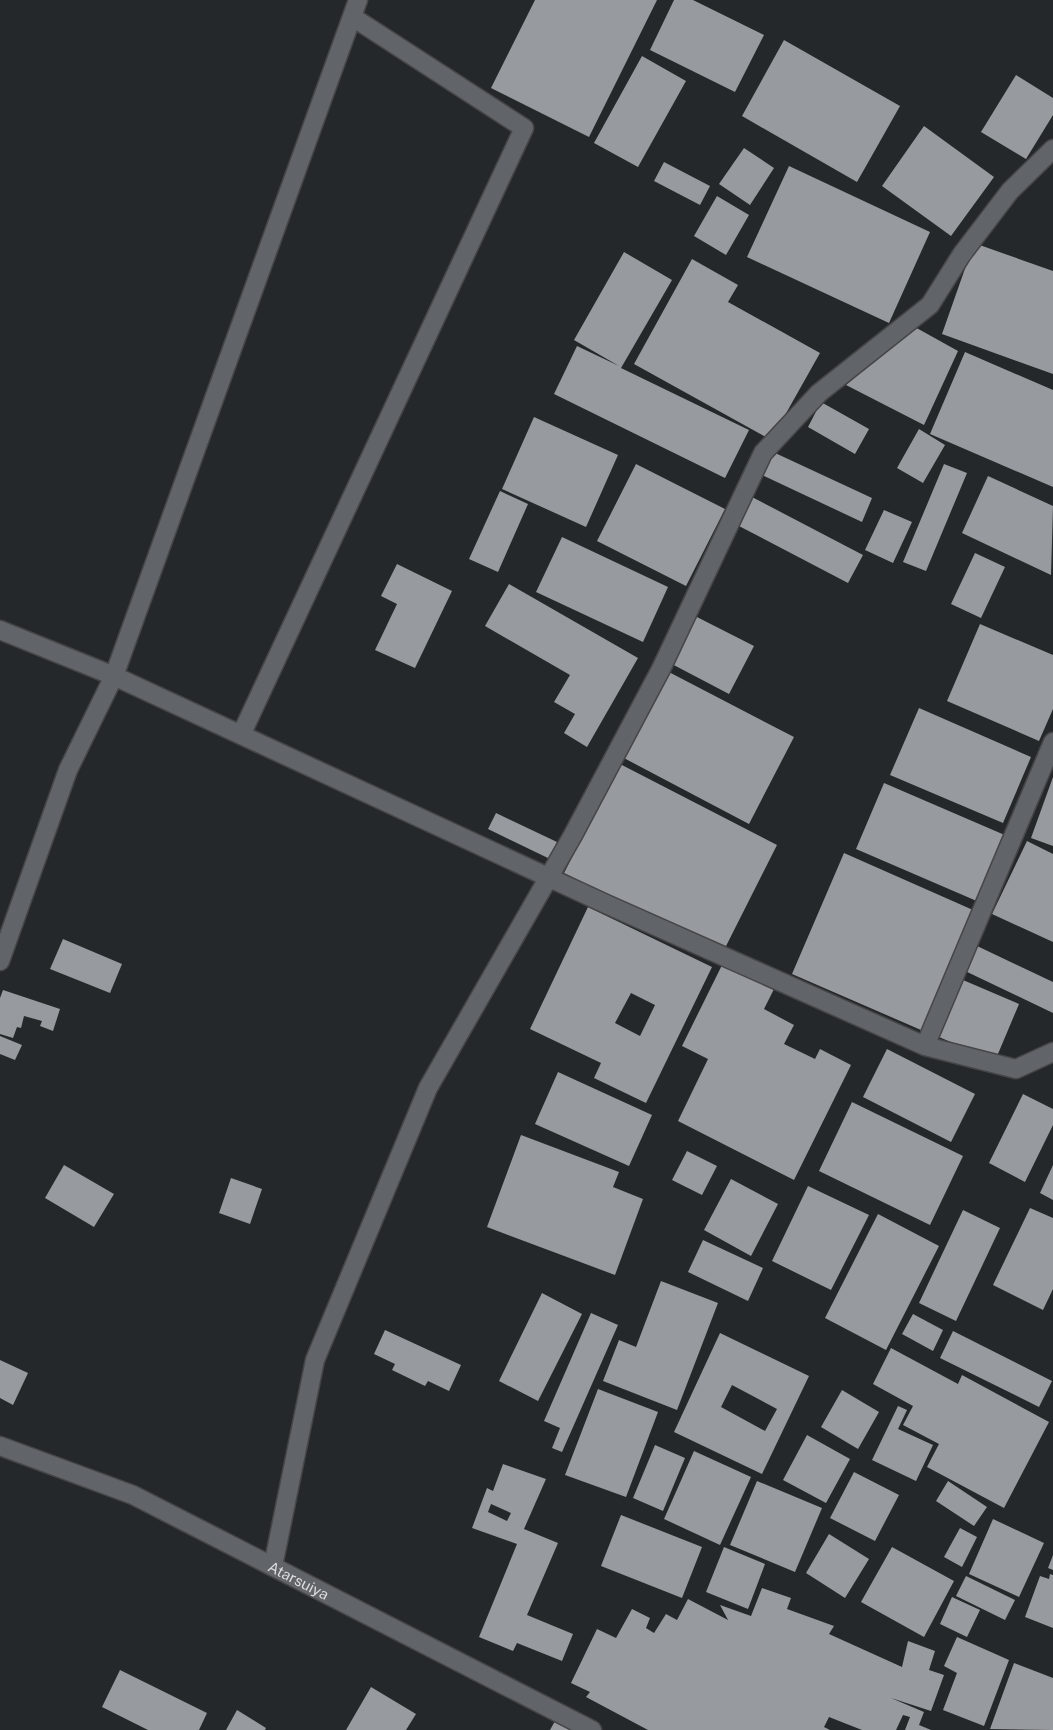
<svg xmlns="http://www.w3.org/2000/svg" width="1053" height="1730" viewBox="0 0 1053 1730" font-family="'Public Sans',sans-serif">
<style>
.building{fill:#979a9e;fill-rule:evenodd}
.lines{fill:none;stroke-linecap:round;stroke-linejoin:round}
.street-casing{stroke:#444648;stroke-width:21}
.secondary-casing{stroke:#444648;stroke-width:21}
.street{stroke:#616468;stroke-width:18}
.secondary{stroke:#616468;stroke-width:18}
.labels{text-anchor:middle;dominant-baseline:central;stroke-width:6;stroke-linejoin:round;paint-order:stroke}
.street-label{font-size:15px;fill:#dcdee0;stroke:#1b1e21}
</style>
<rect width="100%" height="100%" fill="#25282a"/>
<path class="building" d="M535 0H657L589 137 491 88Z
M674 0H693L764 35 735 92 650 50Z
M784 40 900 106 857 182 742 116Z
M642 56 686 81 638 167 594 143Z
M1016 75 1053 98V115L1026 159 981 132Z
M924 126 994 177 951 236 882 186Z
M744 148 774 168 750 205 719 184Z
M664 162 710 186 700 205 654 181Z
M789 166 930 232 889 323 747 257Z
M717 196 749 215 726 255 694 236Z
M974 243 1053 271V374L942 334Z
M624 252 672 280 621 368 749 430 725 478 554 394 577 346 619 366 574 340Z
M692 259 738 285 728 302 820 353 771 440 634 364Z
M913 326 958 351 924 425 846 385Z
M965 352 1053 390V487L930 434Z
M821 402 869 429 855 454 808 427Z
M534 417 618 455 586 527 502 489Z
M919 429 945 445 923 483 897 468Z
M773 452 872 498 862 522 762 475Z
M636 464 725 509 686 586 597 541Z
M944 464 967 473 926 571 903 562Z
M988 476 1053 506 1051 575 962 533Z
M500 491 528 504 498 572 469 559Z
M752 497 863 555 848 583 737 525Z
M884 510 912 522 893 563 865 550Z
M562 537 668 587 643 642 536 592Z
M975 553 1005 567 981 618 951 604Z
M397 564 452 591 415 668 375 650 397 604 381 596Z
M509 584 638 658 587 747 564 733 575 714 554 702 570 675 485 626Z
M693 615 754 646 729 694 668 662Z
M980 624 1053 655V709L1039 741 947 701Z
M665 670 794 737 749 824 620 756Z
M919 708 1031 757 1003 823 890 775Z
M620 764 777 845 722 954 564 873Z
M1053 777V846L1031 838Z
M884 783 1007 836 979 902 856 849Z
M496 813 557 842 550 859 488 829Z
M1027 841 1053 854V942L992 914Z
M844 853 973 910 921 1030 792 974Z
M588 907 712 967 646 1103 594 1078 601 1063 530 1029ZM631 993 655 1005 640 1036 615 1023Z
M63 939 122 964 110 993 50 969Z
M975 945 1053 982V1013L963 970Z
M723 963 774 989 764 1009 794 1025 784 1044 815 1059 820 1049 851 1065 794 1180 678 1121 708 1059 682 1046Z
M963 980 1019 1004 995 1061 939 1037Z
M3 990 60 1009 53 1031 40 1026 42 1021 24 1016 21 1028 17 1027 13 1038 0 1034V998Z
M0 1036 22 1045 15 1060 0 1054Z
M887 1049 975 1094 951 1142 863 1097Z
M558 1072 652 1115 629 1166 535 1124Z
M1023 1094 1053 1109V1125L1025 1182 989 1163Z
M852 1102 963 1156 930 1225 819 1171Z
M521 1135 619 1172 613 1187 643 1199 615 1275 487 1227Z
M687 1151 717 1166 702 1195 672 1180Z
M64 1165 114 1194 94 1227 45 1198Z
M1053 1165V1200L1040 1193Z
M231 1178 262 1189 250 1224 219 1213Z
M731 1179 778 1204 751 1256 704 1230Z
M808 1186 869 1215 831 1290 772 1261Z
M1030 1208 1053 1218V1289L1043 1310 993 1285Z
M963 1210 1000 1228 956 1321 919 1303Z
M878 1214 939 1246 886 1350 825 1318Z
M703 1240 763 1268 748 1301 688 1272Z
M661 1281 718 1303 677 1410 603 1381 619 1340 636 1347Z
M542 1293 582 1314 538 1401 499 1381Z
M591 1313 618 1325 562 1452 552 1448 560 1428 544 1421Z
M913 1314 943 1330 933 1351 902 1334Z
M385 1330 461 1365 449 1391 428 1381 425 1386 392 1370 395 1364 374 1354Z
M953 1331 1052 1381 1039 1407 940 1358Z
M720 1333 809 1376 762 1474 674 1432ZM732 1385 777 1409 765 1431 721 1407Z
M891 1348 958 1384 962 1375 1049 1422 1004 1508 927 1467 939 1444 903 1425 913 1406 873 1384Z
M0 1360 28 1373 13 1405 0 1398Z
M598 1389 658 1412 626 1497 565 1475Z
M842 1390 879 1412 858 1449 821 1427Z
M898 1406 907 1410 898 1429 933 1445 916 1481 872 1460Z
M807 1435 850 1459 826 1503 783 1480Z
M655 1445 685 1458 663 1511 633 1498Z
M694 1451 751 1477 720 1545 664 1519Z
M503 1464 546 1479 524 1529 558 1543 527 1615 573 1634 562 1661 517 1643 513 1651 479 1637 517 1544 472 1528 487 1488 493 1491ZM491 1504 511 1513 507 1521 488 1512Z
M854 1472 899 1495 875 1541 830 1518Z
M757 1481 822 1508 795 1572 730 1545Z
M948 1481 987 1507 974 1526 936 1501Z
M621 1515 702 1547 682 1598 601 1566Z
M993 1519 1044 1543 1019 1597 969 1574Z
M960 1528 977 1537 962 1567 944 1557Z
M829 1534 869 1559 845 1598 806 1573Z
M724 1547 765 1564 748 1609 706 1592Z
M892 1547 954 1581 924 1637 861 1602Z
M1053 1555V1570L1048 1568Z
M1050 1574 1053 1575V1628L1025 1617 1040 1576 1049 1579Z
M966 1576 1015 1600 1005 1620 956 1596Z
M762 1588 791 1598 787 1609 834 1626 829 1634 902 1667 908 1641 935 1651 929 1670 944 1675 931 1711 891 1698 924 1712 919 1725 931 1730H905L910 1717 903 1715 896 1730H862L829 1717 824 1727 830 1730H648L586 1697 590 1692 571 1683 597 1629 616 1638 632 1609 650 1618 646 1628 654 1633 666 1614 677 1620 688 1599 728 1620 720 1605 751 1616Z
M952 1597 980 1610 967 1637 940 1624Z
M957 1637 1009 1660 984 1726 943 1710 957 1673 944 1666Z
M1014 1663 1053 1678V1730L990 1729Z
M120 1670 207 1713 199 1730H148L102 1707Z
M371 1687 416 1714 406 1730H346Z
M237 1710 266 1728 265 1730H226Z
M555 1721 574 1730H550Z"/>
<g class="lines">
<defs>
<path id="street" d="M358 0 114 676 606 904 925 1046 1016 1069 1053 1052
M0 630 114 676 68 770 0 961
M241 735 524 128 354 18
M925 1046 1053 742
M273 1566 315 1360 428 1088 573 835 661 669 763 453 819 393 930 305 962 254 1010 191 1053 149"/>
<g id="secondary">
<path id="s1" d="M0 1446 133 1495 592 1730"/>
</g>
</defs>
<use href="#street" class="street-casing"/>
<use href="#secondary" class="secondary-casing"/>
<use href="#street" class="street"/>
<use href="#secondary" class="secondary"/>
</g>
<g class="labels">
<g class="street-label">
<text stroke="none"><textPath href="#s1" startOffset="328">Atarsuiya</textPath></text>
</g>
</g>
</svg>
